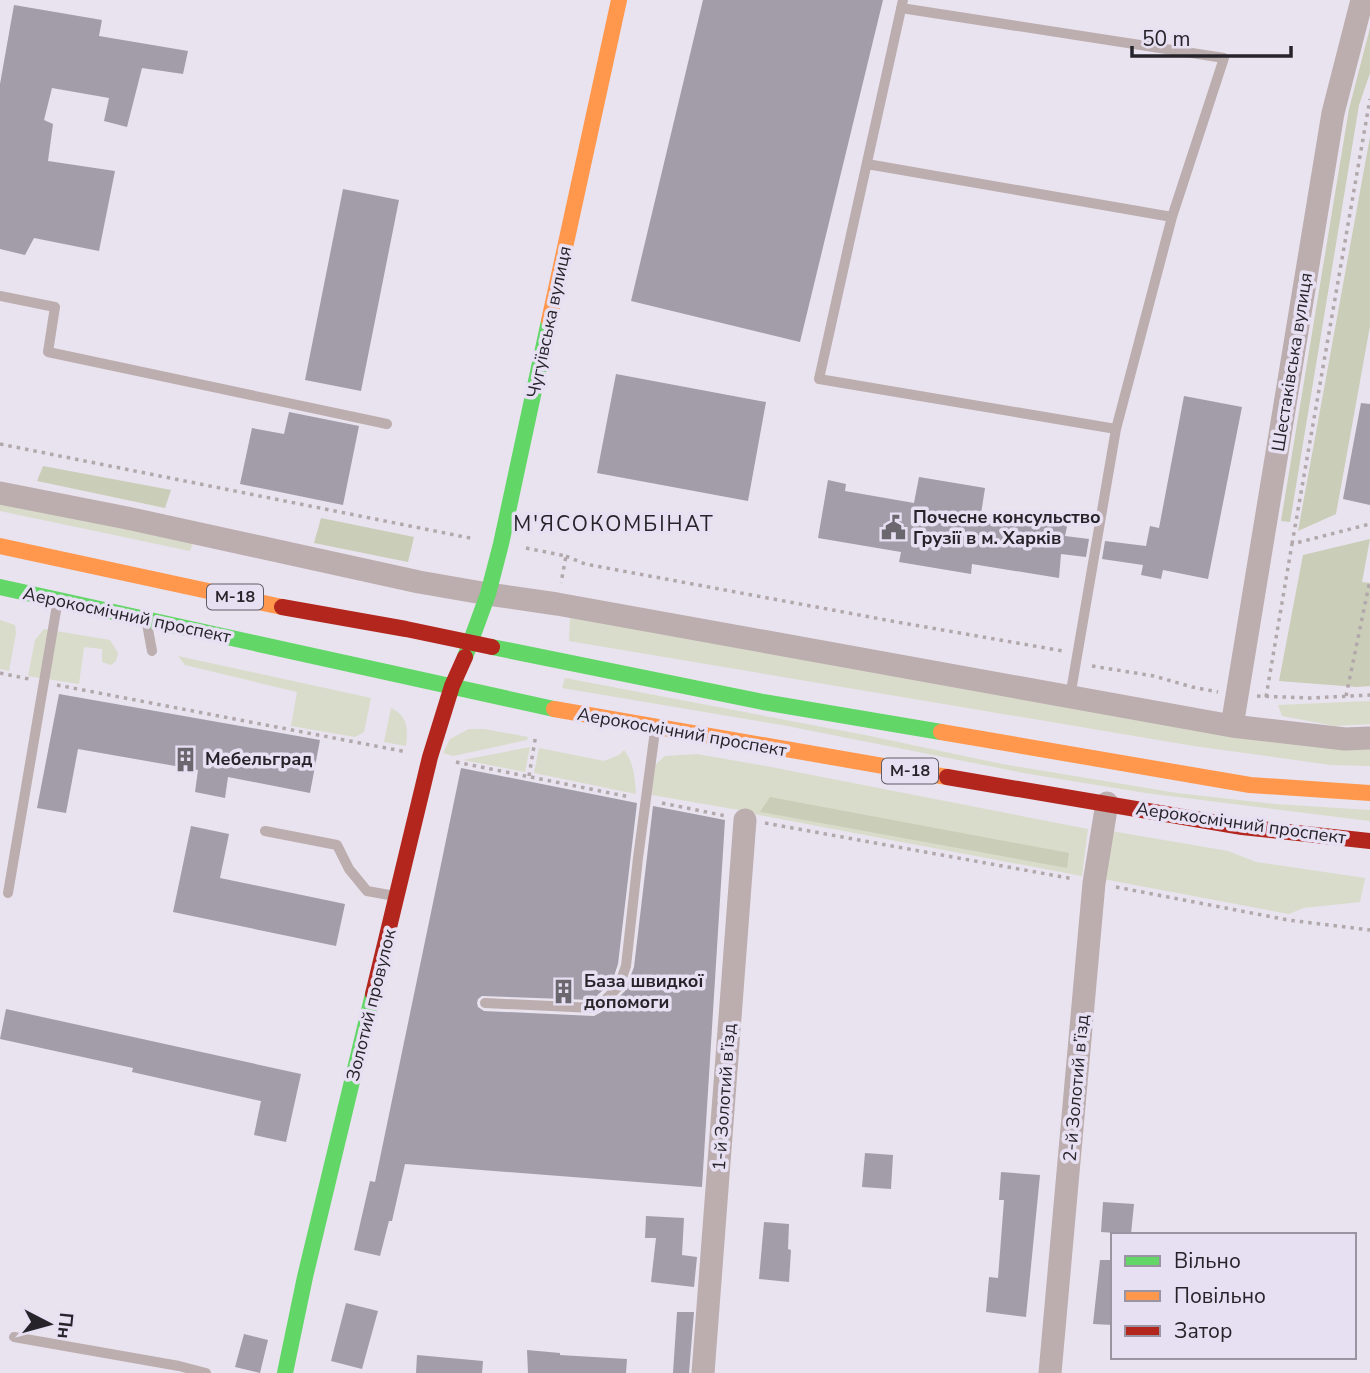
<svg xmlns="http://www.w3.org/2000/svg" width="1370" height="1373" viewBox="0 0 1370 1373" font-family="'Nunito Sans',sans-serif">
<style>
.green{fill:#d9dcca}
.forest{fill:#cacdb7}
.building{fill:#a39daa}
.lines{fill:none;stroke-linecap:round;stroke-linejoin:round}
.path{stroke:#b2a8ac;stroke-width:3.5;stroke-dasharray:3.5 5;stroke-linecap:butt}
.lane{stroke:#bcadaf;stroke-width:10}
.street{stroke:#bcadaf;stroke-width:23}
.fast{stroke:#63d668;stroke-width:16}
.slow{stroke:#ff974d;stroke-width:16}
.jam{stroke:#b3261e;stroke-width:16}
.labels{text-anchor:middle;dominant-baseline:central;stroke-width:7;stroke-linejoin:round;paint-order:stroke}
.shield{fill:#e7dff2;stroke:#605c66;stroke-width:2}
.shield-label{font-size:16px;font-weight:bold;fill:#26242a}
.street-label{font-size:18px;fill:#26242a;stroke:#e7dff2}
.poi-label{font-size:18px;font-weight:bold;fill:#26242a;stroke:#e7dff2;text-anchor:start}
.quarter-label{font-size:21px;letter-spacing:2px;fill:#26242a;stroke:#e7dff2}
</style>
<rect width="100%" height="100%" fill="#e8e3ee"/>
<path class="green" d="M0 499 195 538 190 551 0 511Z
M570 617 1370 746V766L1331 765 1194 746 569 641Z
M0 620 15 625 16 633 9 671 0 669Z
M44 629 110 640 118 653 116 661 111 665 102 662V649L84 647 79 684 28 676 35 640Z
M178 656 371 698 364 732 355 737 291 726 297 692 185 665Z
M565 678 870 736 1002 764 1177 793 1274 804 1370 810V821L1146 793 1029 774 782 725 562 688Z
M1370 701V724L1335 726 1282 716 1278 705Z
M391 708C408 716 408 729 406 746L384 742Z
M469 729H484L528 737 527 740 453 756 443 753 450 739Z
M530 747 525 772 463 760Z
M539 748 604 761 619 755 624 750C634 763 635 778 636 794L534 773Z
M697 754 771 767 1088 829 1082 876 759 815 739 810 652 795 654 766 665 756Z
M1111 831 1228 851 1256 862 1365 878 1360 902 1303 908 1289 914 1103 879Z"/>
<path class="forest" d="M1370 28V73L1359 105 1290 522 1281 521 1349 109Z
M1370 137V326L1336 514 1298 531Z
M43 466 171 490 165 508 37 481Z
M321 518 414 537 408 562 314 543Z
M1370 539 1362 582 1370 583V686L1357 687 1279 681 1303 555Z
M770 797 1069 853 1067 868 760 812Z"/>
<path class="building" d="M703 0H883L800 342 631 301Z
M14 5 102 20 99 36 188 51 183 74 142 68 127 127 104 121 109 98 52 88 44 120 53 124 48 161 115 171 99 251 34 238 25 255 0 249V84Z
M343 189 399 200 361 391 305 380Z
M616 374 766 402 748 501 597 473Z
M1184 396 1242 407 1208 579 1163 570 1161 579 1141 575 1143 565 1102 559 1105 541 1146 546 1150 526 1159 528Z
M1361 403 1370 404V505L1343 499Z
M289 412 359 426 343 505 240 484 252 428 284 434Z
M919 477 985 488 981 514 1048 525 1049 519 1068 522 1065 536 1089 539 1086 557 1061 554 1059 578 972 564 971 574 899 562 901 552 818 538 828 480 846 484 845 491 914 503Z
M59 694 320 740 310 793 228 777 225 798 195 792 198 770 78 749 66 813 37 808Z
M461 768 637 803 618 964 612 982 592 1000 482 996 478 999 477 1003 478 1007 484 1011 594 1016 607 1009 625 991 634 967 653 806 725 820 702 1187 405 1164 392 1221H389L380 1256 354 1250 370 1181 375 1182Z
M191 826 229 834 220 878 345 904 336 946 173 912Z
M6 1009 301 1074 286 1142 254 1135 261 1101 132 1072 133 1068 0 1039Z
M865 1153 893 1155 891 1189 862 1187Z
M1001 1172 1040 1175 1026 1317 986 1312 989 1277 998 1278 1004 1200H999Z
M1103 1202 1134 1204 1131 1234 1101 1232Z
M646 1216 684 1218 682 1255 697 1257 694 1287 651 1282 656 1238H645Z
M764 1222 789 1224 788 1249 791 1250 789 1282 759 1279Z
M1100 1260H1113V1325L1093 1324Z
M346 1303 378 1311 362 1369 331 1361Z
M677 1312H694L689 1373H673Z
M244 1334 268 1340 260 1373 235 1367Z
M527 1350 560 1353V1355L627 1359 626 1373H528Z
M417 1355 483 1361 482 1373H416Z"/>
<g class="lines">
<path class="path" d="M0 444 475 539
M1292 544 1370 99
M526 548 566 556 561 583
M566 556 585 564 897 622 1063 651
M1092 666 1154 676 1192 687 1218 692
M0 673 29 679
M57 685 407 752
M1257 696 1310 698 1370 695
M1346 696 1370 580
M1266 697 1292 544 1370 524
M456 762 630 797
M529 776 536 734
M662 803 726 816
M765 823 1074 879
M1116 887 1288 920 1370 930"/>
<path class="lane" d="M903 0 819 379 1116 429 1070 697
M901 8 1224 58 1172 217 1116 429
M867 164 1172 217
M0 296 55 307 48 352 387 424
M147 624 152 651
M265 831 337 845 349 869 367 891 395 896
M8 893 57 605
M485 1003 594 1008 602 1003 619 986 626 966 638 858 655 731
M14 1337 179 1366 206 1373"/>
<path class="street" d="M0 493 127 518 419 582 488 594 557 604 1232 726 1345 739 1370 738
M1232 726 1333 113 1362 0
M703 1373 745 820
M1050 1373 1094 883 1107 803"/>
<path class="fast" d="M0 587 554 709
M492 647 763 702 941 732
M465 657 488 594 501 544 549 321
M285 1373 305 1277 373 994"/>
<path class="slow" d="M549 321 619 0
M0 546 282 607
M554 709 947 777
M941 732 1250 785 1370 793"/>
<path class="jam" d="M282 607 406 629 492 647
M947 777 1242 827 1370 841
M373 994 430 757 452 686 465 657"/>
</g>
<defs>
<symbol id="civic-bare" viewBox="-9 -9 18 18"><path d="M-.6-6.5H3V-4.5H.6V-3L4-1V1h2V6H-6V1h2V-1L-.6-3ZM-1.2 2.5V6h2.4V2.5Z" fill="#6a676f" stroke="#e7dff2" stroke-width="2.5" paint-order="stroke"/></symbol>
<symbol id="building-bare" viewBox="-9 -9 18 18"><path d="M-4-6H4V6H1V3H-1V6H-4ZM-2.5-4.3h1.7v1.8h-1.7ZM.8-4.3h1.7v1.8H.8ZM-2.5-1h1.7V.8h-1.7ZM.8-1h1.7V.8H.8Z" fill="#6a676f" stroke="#e7dff2" stroke-width="2.5" paint-order="stroke"/></symbol>
</defs>
<g fill-rule="evenodd">
<use href="#civic-bare" x="876" y="510" width="35" height="35"/>
<use href="#building-bare" x="168" y="742" width="35" height="35"/>
<use href="#building-bare" x="546" y="974" width="35" height="35"/>
</g>
<g class="labels">
<g class="shield">
<rect x="207" y="584.5" width="56" height="25" rx="5"/>
<rect x="882" y="758.5" width="56" height="25" rx="5"/>
</g>
<g class="shield-label">
<text x="235" y="597">М-18</text>
<text x="910" y="771">М-18</text>
</g>
<g class="street-label">
<text transform="translate(549 322) rotate(-78)">Чугуївська вулиця</text>
<text transform="translate(1292 362) rotate(-81)">Шестаківська вулиця</text>
<text transform="translate(127 615) rotate(12)">Аерокосмічний проспект</text>
<text transform="translate(682 732) rotate(10)">Аерокосмічний проспект</text>
<text transform="translate(1241 823) rotate(8)">Аерокосмічний проспект</text>
<text transform="translate(371 1005) rotate(-76)">Золотий провулок</text>
<text transform="translate(1076 1088) rotate(-85)">2-й Золотий в’їзд</text>
<text transform="translate(724 1097) rotate(-86)">1-й Золотий в’їзд</text>
</g>
<g class="poi-label">
<text x="913" y="517">Почесне консульство<tspan x="913" dy="21">Грузії в м. Харків</tspan></text>
<text x="205" y="759">Мебельград</text>
<text x="584" y="981">База швидкої<tspan x="584" dy="21">допомоги</tspan></text>
</g>
<g class="quarter-label">
<text x="614" y="524">М'ЯСОКОМБІНАТ</text>
</g>
</g>
<rect x="1111" y="1233" width="245" height="126" fill="#e7dff2" stroke="#9a94a2" stroke-width="2"/>
<rect x="1125" y="1256" width="35" height="10" fill="#63d668" stroke="#9a94a2" stroke-width="2"/>
<text x="1174" y="1268" font-size="21" fill="#26242a">Вільно</text>
<rect x="1125" y="1291" width="35" height="10" fill="#ff974d" stroke="#9a94a2" stroke-width="2"/>
<text x="1174" y="1303" font-size="21" fill="#26242a">Повільно</text>
<rect x="1125" y="1326" width="35" height="10" fill="#b3261e" stroke="#9a94a2" stroke-width="2"/>
<text x="1174" y="1338" font-size="21" fill="#26242a">Затор</text>
<g transform="translate(49 1324) rotate(96)" stroke="#e7dff2" stroke-width="5" paint-order="stroke">
<path d="M0-5L12 26L0 18L-12 26Z" fill="#26242a"/>
<text y="-10" font-size="19" font-weight="bold" text-anchor="middle" fill="#26242a">Пн</text>
</g>
<path d="M1132 46v10h159v-10" fill="none" stroke="#26242a" stroke-width="3.5"/>
<text x="1142" y="46" font-size="21" fill="#26242a" stroke="#e7dff2" stroke-width="5" paint-order="stroke">50 m</text>
</svg>
